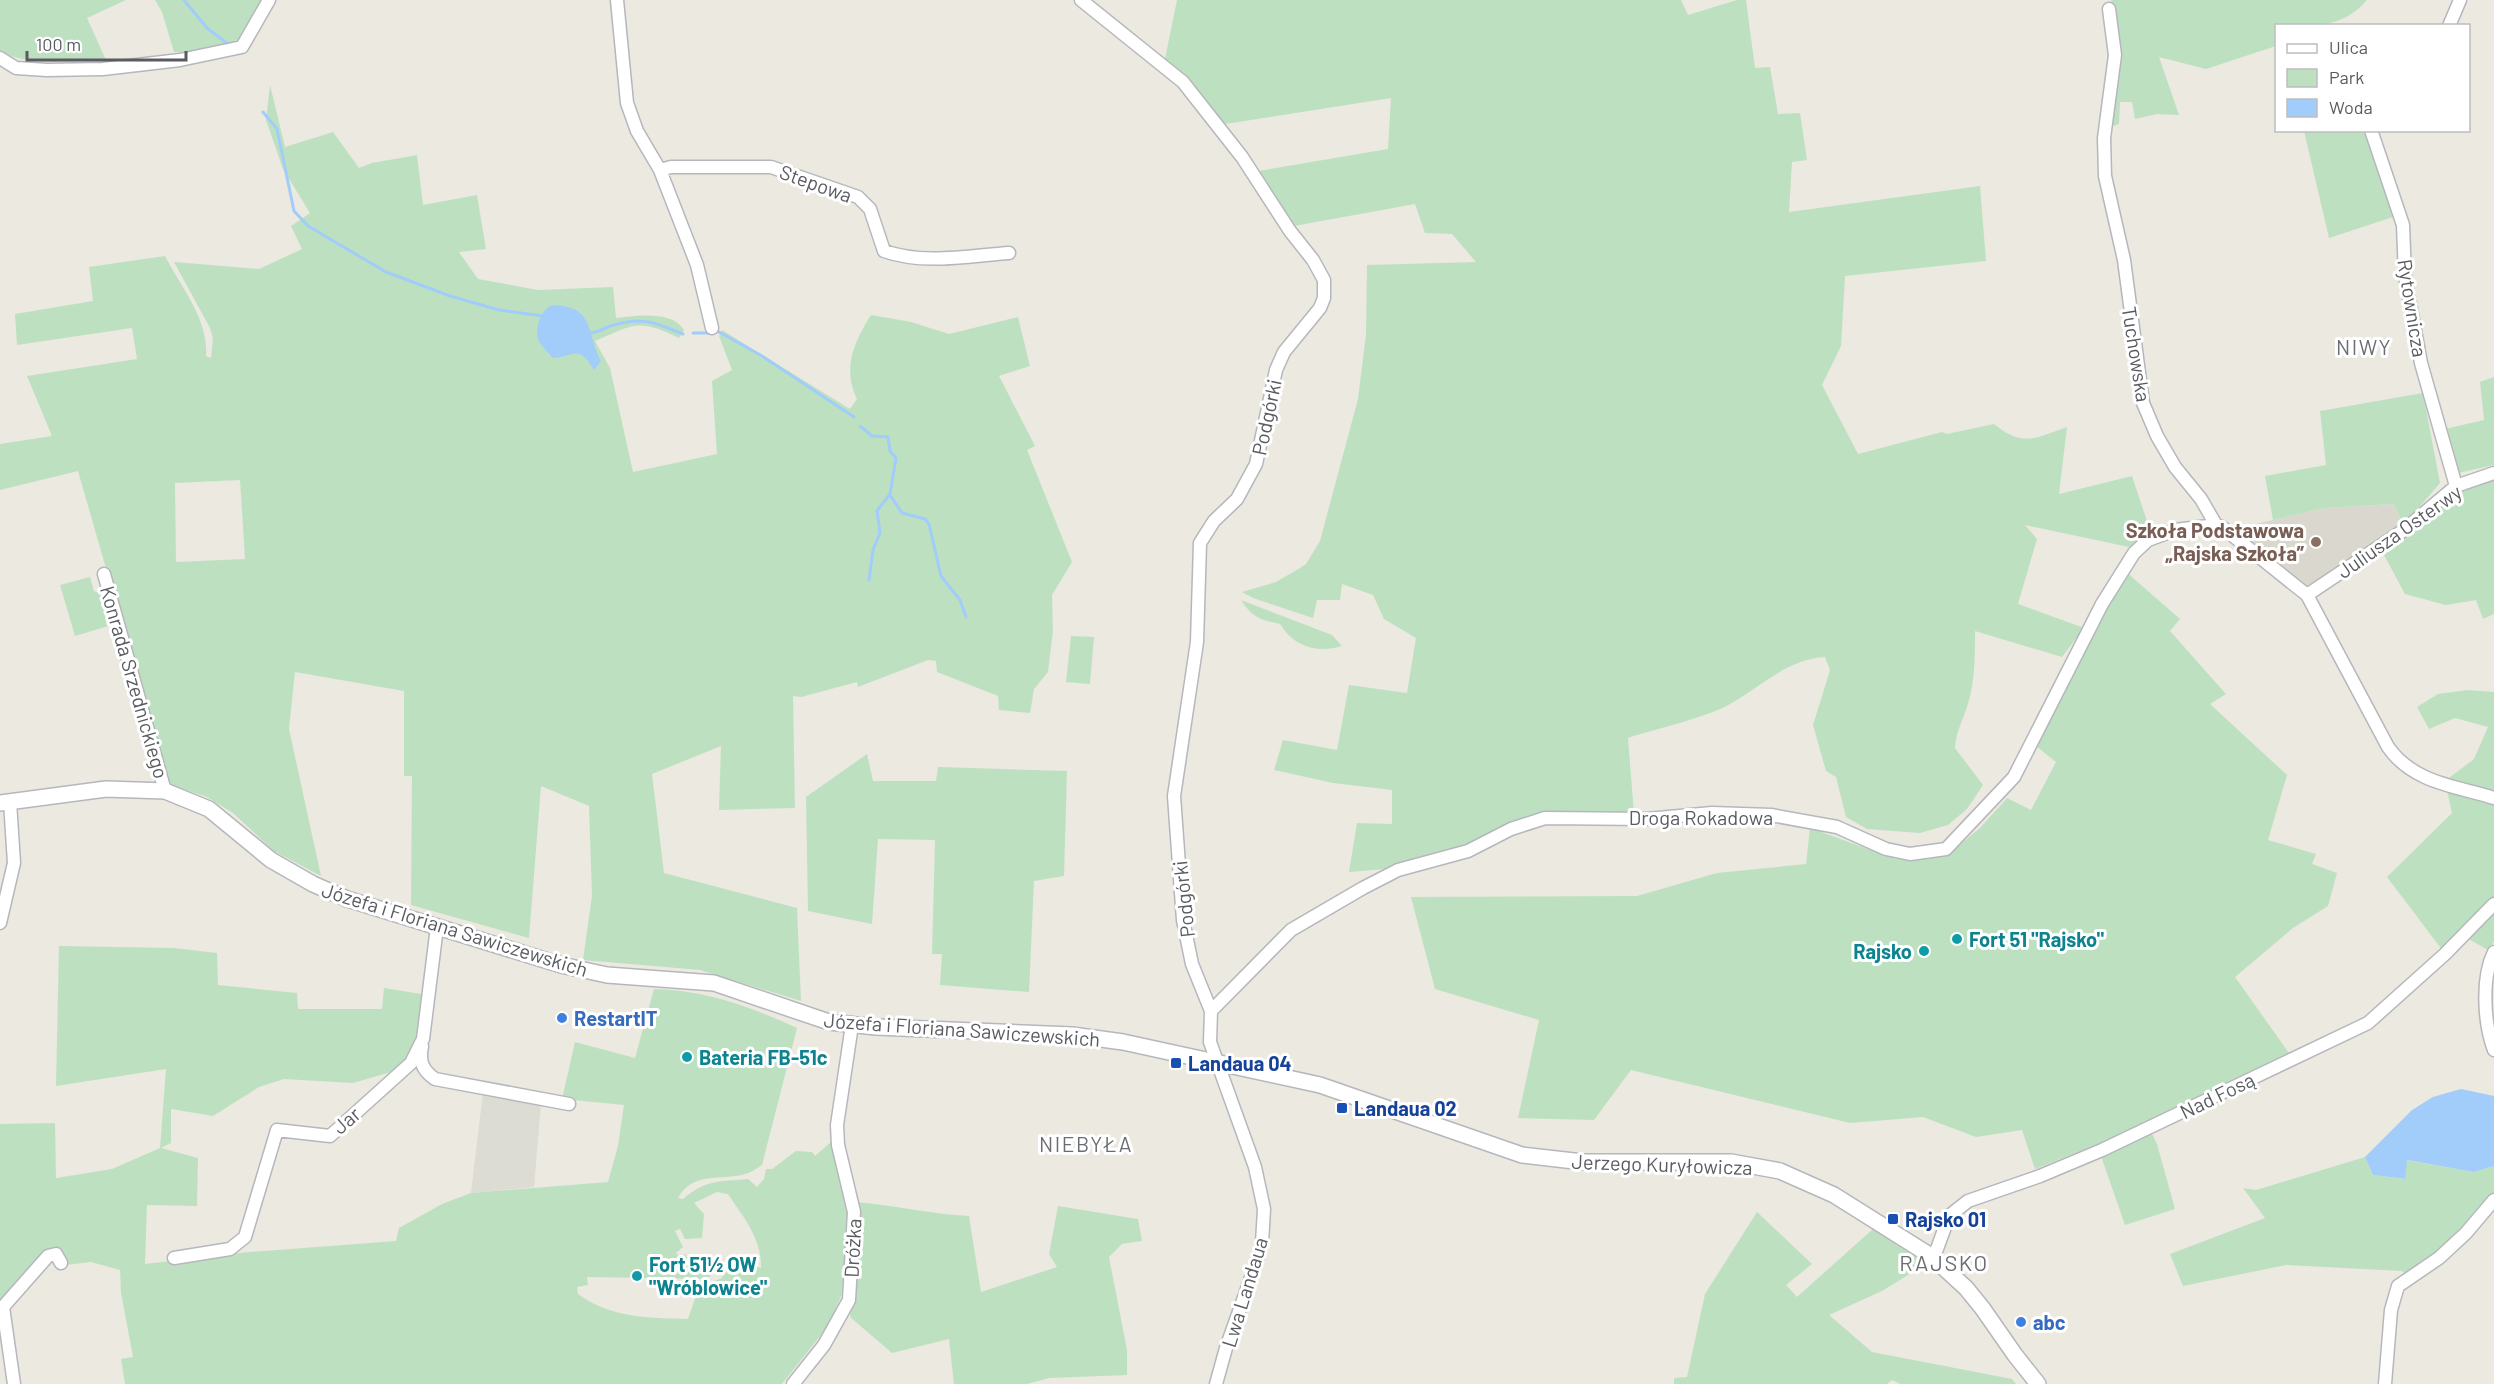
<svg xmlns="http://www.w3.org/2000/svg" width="2494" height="1384" viewBox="0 0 2494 1384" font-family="Barlow,sans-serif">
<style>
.industrial{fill:#dcdbd4}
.education{fill:#dad8ce}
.green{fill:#bde1c0;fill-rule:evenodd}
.water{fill:#a2ccf9}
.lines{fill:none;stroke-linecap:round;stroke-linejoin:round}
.stream{stroke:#a2ccf9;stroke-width:3}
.minor-casing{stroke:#b6b7bc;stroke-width:15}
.tertiary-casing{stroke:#b6b7bc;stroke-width:18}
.minor{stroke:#fff;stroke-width:12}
.tertiary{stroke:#fff;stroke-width:15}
.education-dot{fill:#8d6e63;stroke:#fff;stroke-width:2}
.culture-dot{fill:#0f9aa8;stroke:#fff;stroke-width:2}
.shop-dot{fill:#3f7fe0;stroke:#fff;stroke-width:2}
.transit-dot{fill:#1a4fb4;stroke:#fff;stroke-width:2}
.labels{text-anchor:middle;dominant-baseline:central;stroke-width:6;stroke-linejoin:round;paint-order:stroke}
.street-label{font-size:20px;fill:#595b60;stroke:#fff}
.education-label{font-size:20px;font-weight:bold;fill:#785e54;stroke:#fff;text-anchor:end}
.culture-label{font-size:20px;font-weight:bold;fill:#0d838f;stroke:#fff;text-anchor:start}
.shop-label{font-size:20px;font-weight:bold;fill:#366cbe;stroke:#fff;text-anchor:start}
.transit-label{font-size:20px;font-weight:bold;fill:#164399;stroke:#fff;text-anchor:start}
.neighbourhood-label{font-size:21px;letter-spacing:1.5px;fill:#6a6d72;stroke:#fff}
.quarter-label{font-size:22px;letter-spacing:1.5px;fill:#6a6d72;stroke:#fff}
</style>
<rect width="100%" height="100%" fill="#ebe9e0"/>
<path class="industrial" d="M483 1092 541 1103 534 1187 471 1193Z"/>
<path class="education" d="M2394 504 2403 526 2360 557 2302 588 2273 566 2238 528 2325 508Z"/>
<path class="green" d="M0 0H126L87 18 106 60C71 60 32 68 0 51Z
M155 0H262C257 11 253 25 246 34 231 53 196 52 174 52L162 12Z
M1177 0H1681L1688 15 1737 0H1746L1755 68 1770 67 1778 114 1800 113 1807 160 1792 162 1789 212 1980 186 1986 261 1845 276 1841 346 1822 385 1858 454 1942 432 1947 434 1994 424C2024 448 2035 438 2067 427L2059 494 2132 476 2151 533 2129 547 2025 525 2037 539 2018 604 2084 628 2062 657 1975 631C1975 656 1975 683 1967 707 1962 722 1956 732 1955 748L1983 785 1967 809 1948 825 1920 833 1867 829 1846 817 1836 777 1826 771 1813 725 1830 670 1825 657C1788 659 1763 685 1732 703 1706 718 1658 728 1628 738L1634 814 1570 811 1529 817 1469 845 1385 869 1349 872 1357 823 1392 824V790L1333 783 1274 770 1283 740 1337 750 1349 685 1407 693 1416 638 1384 619 1373 595 1342 584 1340 600H1317L1313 618 1253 598 1242 592 1276 582 1300 568 1306 564 1320 541 1358 399 1366 334 1367 265 1476 262 1452 234 1425 233 1415 204 1294 226 1258 171 1388 149 1391 98 1225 124C1205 102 1190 75 1165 59Z
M2111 0H2367C2341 30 2313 25 2276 26V46L2206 69 2159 57 2179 115 2157 114 2135 119 2132 102H2120L2119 124 2108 128C2115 81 2122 48 2111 0Z
M270 85 285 147 333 132 359 168 372 163 417 155 423 205 477 195 486 249 459 252 478 279 538 290 613 287 616 318C635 316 672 310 684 330L679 338C639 318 634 324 595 341L610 368 633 472 717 454 712 381 732 370 719 336 722 330 850 409 857 399C842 368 854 342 871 315L911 322 949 334 1018 317 1030 366 999 376 1035 446 1027 450 1072 562 1052 595 1053 631 1048 672 1034 689 1030 713 999 710 998 696 937 672 936 661 928 660 858 687 857 682 801 697 793 696 795 808 719 810 721 746 652 774 664 873 797 908 801 1001 700 970 583 960 592 896 589 806 541 786 529 938 411 905 412 776H404V691L295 672 289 729 321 876 274 851 233 813 207 797 168 784 78 471 0 490V444L52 436 27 376 137 359 132 328 17 345 15 314 93 301 89 267 165 256C181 287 209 320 206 356L211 358 213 338 210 328 174 262 259 269 302 249 291 226 310 213 283 169 266 120ZM240 480 245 559 176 562 175 483Z
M2304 131H2366L2396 216 2329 238Z
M2494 377V465L2458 473 2445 429 2484 420 2480 382Z
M2423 393 2440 483 2403 526 2394 504 2325 508 2273 520 2265 476 2326 465 2320 411Z
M2494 480V614L2483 619 2476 600 2446 605 2405 594 2384 555 2460 492Z
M2125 571 2180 619 2170 631 2226 694 2210 704 2287 775 2268 840 2316 854 2312 864 2337 873 2328 906 2293 928 2235 977 2291 1056 2115 1137 2035 1169 2022 1130 1976 1137 1923 1117 1850 1123 1631 1070 1594 1120 1518 1118 1539 1020 1435 989 1411 897 1637 896 1717 873 1806 864 1810 828 1896 859 1946 856 1980 828 2007 798 2031 810 2056 762 2036 746Z
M90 577 94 591 106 596 115 624 75 636 60 585Z
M1241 600 1332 635 1342 646C1317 654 1293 646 1280 624 1260 620 1252 617 1241 600Z
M1071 636 1094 637 1090 684 1066 682Z
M2468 690 2494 692V898L2443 951 2387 877 2452 813 2445 781 2474 759 2488 727 2455 718 2429 729 2417 707 2438 694Z
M867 754 873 781H936L938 767 1067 771 1064 876 1034 881 1029 992 940 985 942 954H932L935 840 878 839 872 924 808 911 806 797Z
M2494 907V942L2488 950 2465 937Z
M59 946 174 948 217 953 218 985 297 993 298 1009H382L384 988 427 995 422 1029 401 1069 353 1083 284 1079 259 1087 213 1116 171 1109V1143L161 1148 198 1158 197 1206 147 1205 145 1264 249 1252 396 1241 399 1228 442 1204 471 1193 608 1182 618 1146 624 1105 562 1099 575 1042 635 1058 654 989C706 990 751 1007 797 1028L762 1165C757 1168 751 1173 745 1174 720 1181 693 1171 678 1198L683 1199C707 1179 718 1182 748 1179L757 1187 764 1179 766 1169H772L796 1151 812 1152 815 1156 831 1142 848 1202 842 1294 828 1326 782 1384H125L121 1359 133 1357 121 1293 120 1270 91 1262 65 1265 58 1250 0 1302V1124L55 1123 56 1178 112 1169 160 1148 166 1069 56 1086ZM717 1192 728 1194C744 1218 762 1239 761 1268L730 1261 722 1278 699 1287 688 1319C649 1318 611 1318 578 1294L577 1287 588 1285 587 1277 706 1279 716 1272 722 1263 712 1262 700 1267 693 1265 685 1254 679 1256 676 1253 683 1247 675 1231 680 1229 685 1239 702 1238 704 1214 694 1203Z
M2152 1134 2157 1144 2175 1209 2125 1225 2101 1156Z
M2365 1157 2373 1175 2404 1179 2406 1160 2474 1172 2494 1166V1194L2456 1239 2406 1275 2402 1271 2286 1265 2183 1286 2170 1254 2265 1218 2243 1188 2256 1190Z
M856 1202C894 1205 930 1214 969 1216L981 1292 1057 1267 1049 1254 1058 1206 1138 1219 1142 1241 1122 1244 1109 1257 1127 1350V1375L1049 1378 1027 1384H954L949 1339 892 1353 850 1317 858 1214Z
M1757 1212 1812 1264 1786 1285 1797 1297 1873 1229 1926 1264 1882 1291 1829 1315 1872 1352 2012 1379 2016 1384H1900L1892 1380 1887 1384H1674V1378L1687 1377 1705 1294Z"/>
<path class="water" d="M552 305C595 306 586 332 601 361L594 370C578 344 576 356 553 358 549 354 540 344 538 339 534 328 543 308 552 305Z
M2461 1089 2494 1096V1166L2474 1172 2407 1160 2405 1179 2373 1175 2365 1157 2412 1110 2433 1097Z"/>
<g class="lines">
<path class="stream" d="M184 0 207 28 229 45
M263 112 277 129 294 211 308 226 386 272 450 296 499 310 543 316
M719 332 762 356 854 417
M588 333C600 333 604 327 614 325 645 316 655 323 683 334
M693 333H708
M860 426 872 436 888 437 890 451 896 458 890 494 877 511 880 533 873 550 869 580
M890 495 902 513 925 519 929 524 941 576 960 600 966 617"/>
<defs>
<path id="minor" d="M617 0 627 103 637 131 660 170 697 265 712 328
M1081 0 1183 82 1242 157 1290 231 1313 260 1324 280V298L1320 308 1284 352 1276 370 1256 464 1237 499 1214 521 1200 543 1197 642 1174 796 1183 920 1192 964 1211 1011 1210 1042 1255 1167 1264 1209 1262 1243 1257 1261 1226 1348 1216 1384
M2109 9 2115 55 2104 138 2105 176 2124 260 2143 403 2157 436 2175 467 2201 499 2216 525 2222 527 2307 595 2388 747C2413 783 2456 786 2494 798
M2449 26 2460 0
M0 58 16 68 47 70 103 69 180 60 242 47 269 0
M2371 130 2403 225 2405 276 2421 363 2456 486
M660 170 671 167H771L858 197 870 209 884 251C924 265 968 256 1009 253
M104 574 165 791
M2307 595 2404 530 2456 486 2494 473
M0 923 14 863 10 802
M2494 952C2481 978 2484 1024 2494 1050
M1211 1011 1291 930 1363 888 1398 870 1468 851 1511 829 1545 818 1647 819 1712 813 1771 815 1837 827 1886 849 1910 854 1946 849 2014 777 2102 604 2134 553 2148 540 2175 530 2216 525
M422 1046C419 1061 422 1070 435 1079L569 1104
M1931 1256 1937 1249 1949 1216 1968 1201 2040 1176 2102 1150 2368 1023 2445 954 2494 904
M174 1258 230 1249 245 1237 277 1130 330 1136 411 1063 423 1039 437 927
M14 1384 3 1307 48 1256 56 1254 61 1263
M793 1384 824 1345 849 1300 854 1212 838 1145 837 1125 852 1025
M2385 1384 2391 1310 2398 1286 2439 1258 2466 1233 2494 1200"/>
<path id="tertiary" d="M0 803 106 789 165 791 209 809 271 860 313 884 347 899 561 965 607 975 714 983 829 1022 876 1027 1072 1035 1123 1042 1320 1085 1522 1155 1583 1162H1731L1780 1171 1834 1195 1931 1256 1966 1288 1983 1309 2015 1355 2038 1384"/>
</defs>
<use href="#minor" class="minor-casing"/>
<use href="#tertiary" class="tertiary-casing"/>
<use href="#minor" class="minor"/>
<use href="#tertiary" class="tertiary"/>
</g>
<circle class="education-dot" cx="2316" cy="542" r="6"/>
<g class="culture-dot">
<circle cx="1957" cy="939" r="6"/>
<circle cx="1924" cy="951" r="6"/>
<circle cx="687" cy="1057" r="6"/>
<circle cx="637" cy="1276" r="6"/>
</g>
<g class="shop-dot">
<circle cx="562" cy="1018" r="6"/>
<circle cx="2021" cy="1322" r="6"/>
</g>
<g class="transit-dot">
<rect x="1170" y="1057" width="12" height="12" rx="3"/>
<rect x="1336" y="1102" width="12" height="12" rx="3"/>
<rect x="1887" y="1213" width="12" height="12" rx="3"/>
</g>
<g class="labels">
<g class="street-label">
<text transform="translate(816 183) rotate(20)">Stepowa</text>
<text transform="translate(2413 308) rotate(81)">Rytownicza</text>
<text transform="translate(2137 354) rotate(81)">Tuchowska</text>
<text transform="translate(1266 417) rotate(-78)">Podgórki</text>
<text transform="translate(2399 531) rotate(-35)">Juliusza Osterwy</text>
<text transform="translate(135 682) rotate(74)">Konrada Srzednickiego</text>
<text x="1701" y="817">Droga Rokadowa</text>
<text transform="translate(1183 899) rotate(-96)">Podgórki</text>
<text transform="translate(455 929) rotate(17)">Józefa i Floriana Sawiczewskich</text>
<text transform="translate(962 1029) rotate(4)">Józefa i Floriana Sawiczewskich</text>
<text transform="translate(2217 1095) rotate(-26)">Nad Fosą</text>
<text transform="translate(346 1120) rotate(-41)">Jar</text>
<text transform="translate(1662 1164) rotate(2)">Jerzego Kuryłowicza</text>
<text transform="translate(852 1248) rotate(-87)">Dróżka</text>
<text transform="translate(1244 1292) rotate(-73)">Lwa Landaua</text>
</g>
<g class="education-label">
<text x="2304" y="530">Szkoła Podstawowa<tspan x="2304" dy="23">„Rajska Szkoła”</tspan></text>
</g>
<g class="culture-label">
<text x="1969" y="939">Fort 51 "Rajsko"</text>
<text x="1912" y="951" text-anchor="end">Rajsko</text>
<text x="699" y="1057">Bateria FB-51c</text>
<text x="649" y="1264">Fort 51½ OW<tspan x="649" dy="23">"Wróblowice"</tspan></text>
</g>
<g class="shop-label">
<text x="574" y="1018">RestartIT</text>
<text x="2033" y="1322">abc</text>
</g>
<g class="transit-label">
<text x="1188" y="1063">Landaua 04</text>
<text x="1354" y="1108">Landaua 02</text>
<text x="1905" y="1219">Rajsko 01</text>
</g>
<g class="neighbourhood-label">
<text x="2364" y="346">NIWY</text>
<text x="1086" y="1143">NIEBYŁA</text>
</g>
<g class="quarter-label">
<text x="1944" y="1262">RAJSKO</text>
</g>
</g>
<rect x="2275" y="24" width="195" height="108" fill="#ffffff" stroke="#bdbdbf" stroke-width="1.5"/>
<rect x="2287" y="44" width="30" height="9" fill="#ffffff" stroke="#bdbdbf" stroke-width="1.5"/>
<text x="2329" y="54" font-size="18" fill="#595b60">Ulica</text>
<rect x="2287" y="69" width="30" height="18" fill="#bde1c0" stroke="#bdbdbf" stroke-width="1.5"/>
<text x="2329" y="84" font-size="18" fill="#595b60">Park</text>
<rect x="2287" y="99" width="30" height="18" fill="#a2ccf9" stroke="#bdbdbf" stroke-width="1.5"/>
<text x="2329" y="114" font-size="18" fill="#595b60">Woda</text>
<path d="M27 51v9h159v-9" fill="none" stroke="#595b60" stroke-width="3"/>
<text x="36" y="51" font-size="18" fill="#595b60" stroke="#ffffff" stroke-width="4.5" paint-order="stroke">100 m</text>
</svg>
